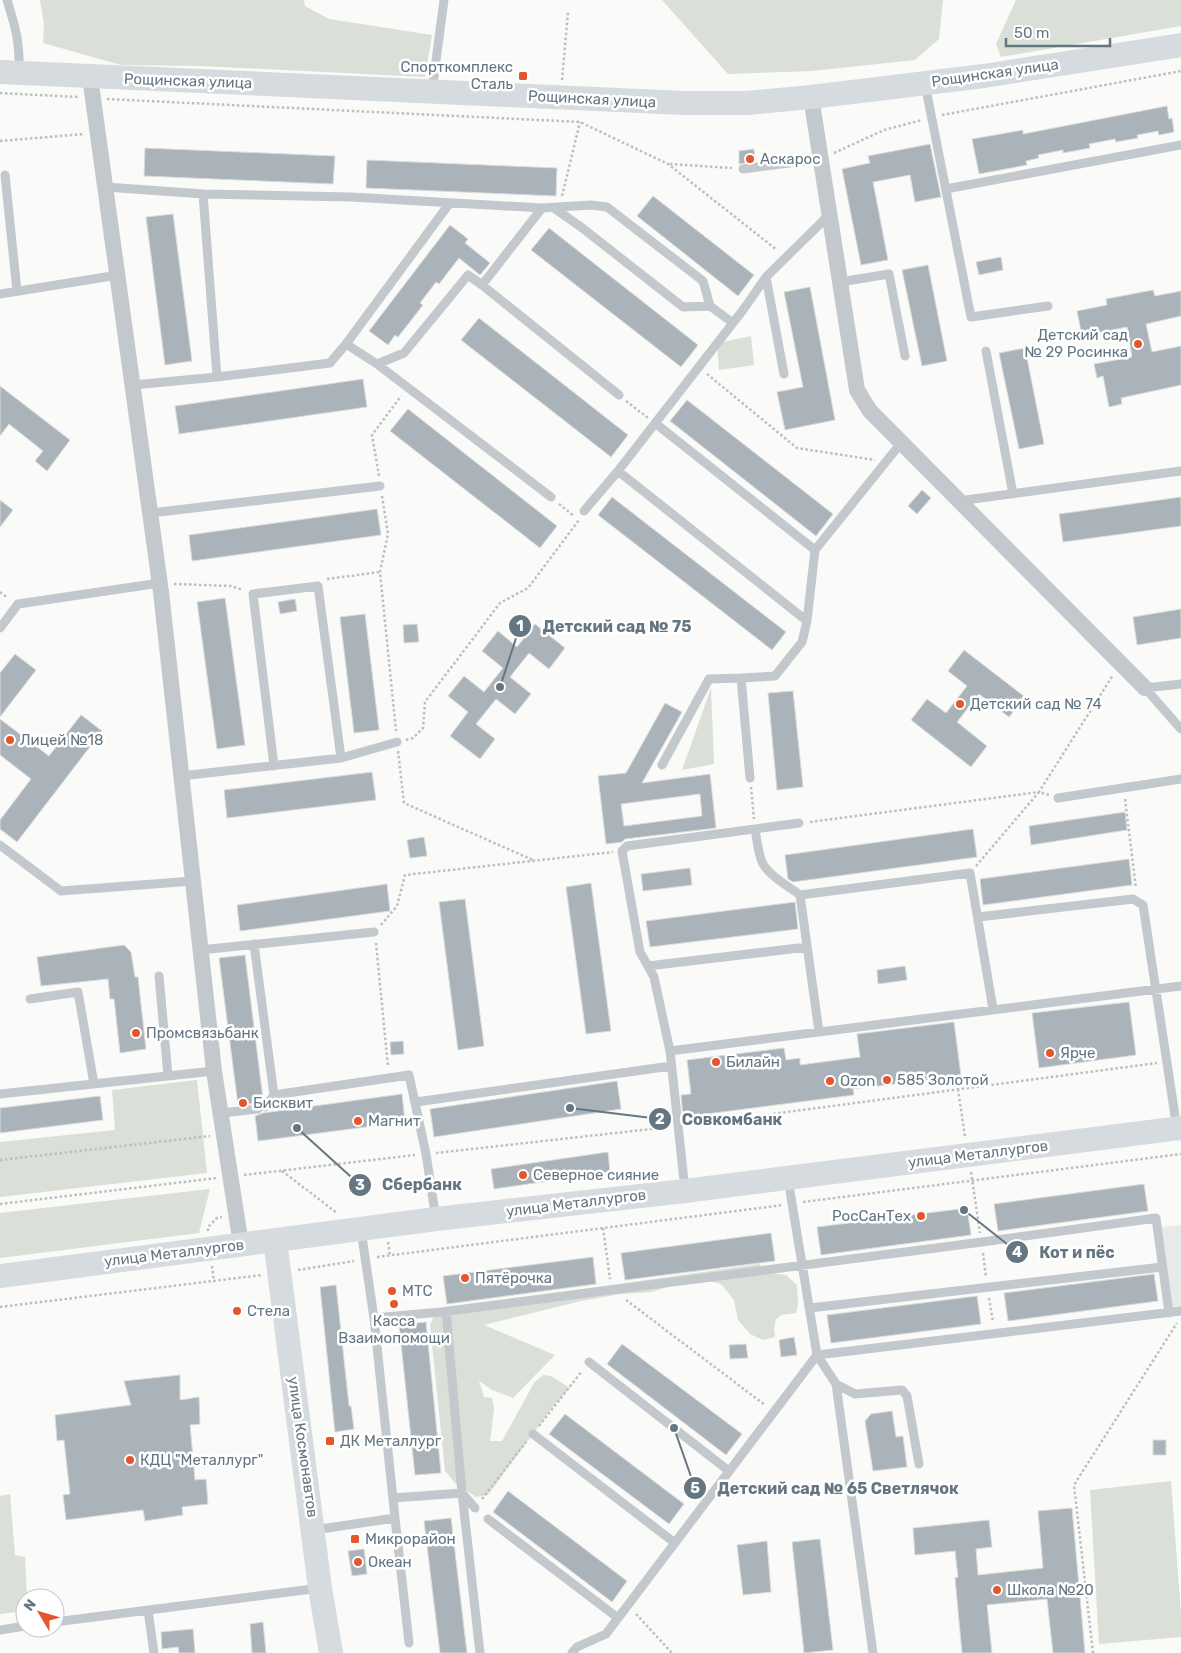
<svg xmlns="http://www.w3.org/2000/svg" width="1181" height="1653" viewBox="0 0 1181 1653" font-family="Rubik,sans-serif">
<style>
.built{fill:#e8e9e9}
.green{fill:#dadfd7}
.building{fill:#aab3b9;stroke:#dcdcda;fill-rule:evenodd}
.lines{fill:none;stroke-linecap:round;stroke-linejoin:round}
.path{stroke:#bbbfc2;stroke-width:2.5;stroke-dasharray:2.5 2.5;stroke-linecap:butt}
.lane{stroke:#c3c8cc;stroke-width:9}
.street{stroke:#c3c8cc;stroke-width:16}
.secondary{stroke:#d6dbdf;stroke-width:24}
.poi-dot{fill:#e4572e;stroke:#fff;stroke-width:2}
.labels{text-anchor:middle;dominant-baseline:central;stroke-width:5;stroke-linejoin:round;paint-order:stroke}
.poi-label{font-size:15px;fill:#657683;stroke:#fff;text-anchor:start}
.street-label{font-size:15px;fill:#657683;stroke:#fff}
.leader{fill:none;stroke:#657683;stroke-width:2}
.callout-dot{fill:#657683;stroke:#fff;stroke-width:2}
.mark-label{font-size:15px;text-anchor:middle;font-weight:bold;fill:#fff}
.callout-label{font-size:16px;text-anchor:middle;font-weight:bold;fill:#657683;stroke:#fff;stroke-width:5;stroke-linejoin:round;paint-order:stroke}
</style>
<rect width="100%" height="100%" fill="#fafaf8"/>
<path class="built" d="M1181 1225V1309L1173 1310 1162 1227Z"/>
<path class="green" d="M40 0H304L305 6 329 19 432 35 425 77 202 66 121 65 43 43 44 24Z
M662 0H943L939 39 915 60 812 71 728 74Z
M1016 0H1181V26L1001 57 996 44Z
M751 336 754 365 719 370 717 343Z
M711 688 714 764 682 770Z
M197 1080 207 1173 0 1197V1142L115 1130 112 1090Z
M210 1189 199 1233 0 1258V1213Z
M760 1264 763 1272 786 1275 797 1285 798 1304 796 1313 781 1315 776 1319 774 1329 775 1337 763 1340 750 1334 738 1320 734 1300 723 1286 718 1283 701 1280 682 1282 652 1292 621 1294 581 1301 484 1325 555 1355 513 1398 492 1390 479 1381 484 1397 492 1398 494 1409 490 1441H502L534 1383 543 1375 551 1376 570 1388 555 1404 488 1495 476 1497 456 1484 445 1471 430 1325 436 1311 447 1308Z
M1171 1481 1181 1614V1637L1099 1644 1090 1490Z
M10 1494 15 1555 25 1557 27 1598H25V1611L0 1614V1496Z"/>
<path class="building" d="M1167 106 1169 119 1172 118 1174 132 1159 135 1158 131 1137 135 1138 138 1116 142 1115 139 1089 144 1090 148 1063 153V150L1038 155 1039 158 1026 161 1027 165 979 174 972 139 1023 130V134Z
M930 144 941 197 915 202 910 175 873 182 888 260 861 265 842 169 870 163 868 156Z
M145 148 335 156 333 184 144 176Z
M754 149 755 161 739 164V151Z
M367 160 557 168 556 196 366 188Z
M653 196 754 275 738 296 637 216Z
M173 214 192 361 165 365 146 217Z
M450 225 468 239 465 243 490 263 480 275 459 258 439 284 436 282 420 303 423 305 398 337 395 335 388 345 369 331Z
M549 228 698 345 681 367 531 250Z
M1001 257 1003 270 979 275 976 262Z
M928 265 947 361 922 366 902 270Z
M810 287 835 420 785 430 777 392 803 387 784 292Z
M1153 290 1155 296 1181 291V316L1146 324 1152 352 1181 346V385L1121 398 1122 404 1109 407 1103 376 1097 378 1094 364 1132 357 1127 327 1082 336 1077 311 1107 305 1106 299Z
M479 318 628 435 611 457 461 340Z
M1025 348 1044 444 1019 449 999 353Z
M363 379 367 407 179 434 175 406Z
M0 386 70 440 47 471 35 461 43 451 9 424 0 436Z
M687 400 833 514 816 536 670 421Z
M408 409 557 526 540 548 390 431Z
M922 490 931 498 917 514 908 506Z
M612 497 786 632 772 650 598 515Z
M1181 497V526L1063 542 1059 514Z
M0 500 13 510 0 527Z
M377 509 381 535 192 561 189 535Z
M225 598 245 745 217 749 197 602Z
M295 599 297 611 280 614 278 602Z
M1181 609V638L1137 645 1133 617Z
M365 614 379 730 354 733 340 617Z
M417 624 419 642 404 643 403 625Z
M535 624 565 648 549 669 529 653 510 677 531 694 515 714 496 699 476 724 495 739 480 759 450 736 468 712 448 696 464 676 484 692 503 668 482 651 498 631 517 647Z
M964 650 1025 697 1009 717 979 694 957 722 987 746 971 767 911 720 927 699 946 713 967 686 948 671Z
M15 654 36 670 0 717V673Z
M793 691 803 787 777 790 768 693Z
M665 703 682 712 642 783 710 774 716 828 625 839 622 842 606 844 598 776 626 773ZM700 794 702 816 624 826 621 804Z
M81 715 102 731 17 842 0 829V820L31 779 0 755V719L49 756Z
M372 772 376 800 227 818 224 790Z
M1125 812 1127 830 1031 845 1029 826Z
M973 829 977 857 793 882 788 879 785 855Z
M424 837 427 856 410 858 407 840Z
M1129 859 1132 885 983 905 980 879Z
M690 868 692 885 643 891 641 874Z
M591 883 611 1031 586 1034 566 887Z
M387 884 390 911 240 931 237 905Z
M465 899 484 1046 458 1050 439 902Z
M795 902 798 929 650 947 646 921Z
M124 945 131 952 135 977H138L146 1049 120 1053 114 999H110L108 979 41 986 37 957Z
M245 955 263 1099 260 1103 238 1105 219 958Z
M905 966 907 980 878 984 877 970Z
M1129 1002 1136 1055 1039 1068 1032 1013Z
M954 1022 961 1076 853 1089 854 1095 683 1117 681 1095 691 1094 687 1060 784 1048 786 1060 800 1058V1065L860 1057 857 1034Z
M403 1041 404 1054 391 1055 390 1042Z
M617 1081 621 1109 434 1137 430 1109Z
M402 1094 405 1122 258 1141 255 1116 263 1113Z
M100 1096 103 1120 0 1133V1108Z
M608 1152 610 1172 494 1189 491 1169Z
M1144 1184 1148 1211 998 1231 994 1204Z
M967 1208 971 1235 821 1255 817 1227Z
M771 1233 775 1261 625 1280 621 1253Z
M593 1257 596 1284 447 1304 443 1276Z
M1154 1274 1158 1301 1008 1321 1004 1293Z
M336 1285 349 1406H351L354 1429 335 1432 320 1287Z
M977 1296 981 1324 831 1343 827 1315Z
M426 1322 441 1473 415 1475 399 1325Z
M794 1337 797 1355 781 1357 779 1340Z
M622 1344 742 1434 726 1455 607 1364Z
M746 1344 748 1358 730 1359 729 1345Z
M180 1375V1400L199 1397 200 1424 190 1425 195 1480 206 1479 208 1504 182 1507 183 1515 145 1521 143 1510 66 1520 63 1495 70 1494 64 1440 57 1441 55 1415 131 1405 124 1381Z
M892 1411 896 1437 903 1436 907 1467 873 1471 865 1421 871 1414Z
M565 1414 684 1504 669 1524 549 1434Z
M1153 1440H1166V1455H1153Z
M508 1491 627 1581 612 1602 493 1512Z
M1072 1508 1085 1653H1053L1047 1599 987 1605 992 1653H962L955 1578 958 1577 955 1551 915 1555 913 1528 989 1520 992 1547 976 1549 978 1575 1043 1568 1038 1511Z
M451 1518 467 1653H440L424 1521Z
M820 1539 833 1650 804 1653 792 1542Z
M767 1541 771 1592 743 1595 737 1545Z
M364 1549 367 1574 352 1576 348 1551Z
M263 1622 266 1653H252L250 1624Z
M193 1629 195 1653H179L178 1647 162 1649 161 1632Z"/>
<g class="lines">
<path class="path" d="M562 80 568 12
M0 93 79 97
M107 99 580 122 668 164 777 250
M942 115 1181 71
M0 141 84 134
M834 153 884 130 922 120
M670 164 732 168
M562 196 580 122
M707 374 797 448 875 460
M626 401 648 418
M379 476 372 435 401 396
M382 496 388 534 380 572 396 731
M559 504 574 516
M327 579 380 572
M174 584 231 586 243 590
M0 592 8 598
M406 740 413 738 423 728 425 702 500 603 528 588 579 520
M398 751 404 803 535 861
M751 787 754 819
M1125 799 1136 888
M810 822 1039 792 1113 675
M976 866 1039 792 1049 795
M381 925 397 906 405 875 613 852
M376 943 388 1067
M958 1089 965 1137
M689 1125 1157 1063
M436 1153 669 1127
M0 1160 210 1136
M282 1171 337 1213
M971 1172 980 1233
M244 1175 415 1155
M803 1202 1181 1154
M0 1204 217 1178
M603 1228 610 1279
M208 1231V1227L217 1218 222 1217
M388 1242 390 1256
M983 1253 986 1277
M377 1257 783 1205
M212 1266 214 1282
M298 1270 354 1261
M989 1298 993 1322
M626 1300 765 1405
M0 1307 262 1275
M539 1426 582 1371
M482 1499 526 1442
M636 1614 672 1653
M1093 1653 1074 1485 1177 1323"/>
<path class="lane" d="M7 0C16 29 20 43 19 73
M925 84 971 317 1048 306
M432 91 444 0
M743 169 821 159
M5 175 17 291
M106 187 203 194 351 197 542 208
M946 189 1181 145
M203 194 217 377
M554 208 581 227 683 307 710 306 733 323
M766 277 784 374
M840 282 889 274 905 356
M482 285 619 395
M0 294 118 275
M346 344 449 204
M986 351 1013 494
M377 364 551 497
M133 385 217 377 330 363 346 344 377 364 404 353 468 275 482 285 542 208 591 205 607 207 703 281 710 306
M655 423 815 550
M618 471 807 621
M958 501 1181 471
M584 511 618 471 743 310 766 277 830 214
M151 513 380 486
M0 628 18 604 160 583
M1145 688 1181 729
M1145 688 1181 684
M341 758 397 742
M662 765 709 679 741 678
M181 776 341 758 318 586 253 594 274 766
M750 778 741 678 775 676 802 642 807 621 815 550 901 443
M1058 798 1181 779
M755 829C757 840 758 854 763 864 771 877 788 886 800 895L970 873 993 1009
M0 845 61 891 193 881
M800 895 819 1032
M978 917 1133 899 1143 905 1177 1129
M254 944 274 1095 409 1075 426 1154 436 1219
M200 950 374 932
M648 966 807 947
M159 976 168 1076
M30 999 78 992 94 1084
M670 1051 1181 986
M0 1094 214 1071
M416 1102 671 1066
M265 1107 274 1095
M221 1113 258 1109
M685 1190 670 1051 654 977 640 952 622 851 627 846 799 823
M810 1308 1162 1267
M446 1311 462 1493 480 1653
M374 1318 441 1312 982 1242 1156 1218 1169 1313
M589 1362 729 1471
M836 1384 855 1394 902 1390 907 1396 919 1464
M533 1434 675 1543
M393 1498 462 1493 475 1508
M395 1518 409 1643
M488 1519 618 1618
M314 1530 395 1518 374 1318 361 1230
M148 1610 154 1653
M55 1622 320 1588
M0 1630 25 1626
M572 1653 577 1647 606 1634 817 1355 788 1179
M873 1653 836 1384 817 1355 1181 1311"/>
<path class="street" d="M90 77 161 592 214 1071 241 1245
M811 97 857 390 870 411 1145 688"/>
<path class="secondary" d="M0 72 684 103H747L811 97 984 76 1181 45
M275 1240 320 1588 331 1653
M0 1276 436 1219 685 1191 1181 1128"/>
</g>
<g class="poi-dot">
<rect x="518" y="71" width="10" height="10" rx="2.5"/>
<circle cx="750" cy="159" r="5"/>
<circle cx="1138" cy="344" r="5"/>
<circle cx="960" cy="704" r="5"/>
<circle cx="10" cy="740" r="5"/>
<circle cx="136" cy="1033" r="5"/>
<circle cx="1050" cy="1053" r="5"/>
<circle cx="716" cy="1062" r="5"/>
<circle cx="887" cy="1080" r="5"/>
<circle cx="830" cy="1081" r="5"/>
<circle cx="243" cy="1103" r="5"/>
<circle cx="358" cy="1121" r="5"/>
<circle cx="523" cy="1175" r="5"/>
<circle cx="921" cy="1216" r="5"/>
<circle cx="465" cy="1278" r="5"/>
<circle cx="392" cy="1291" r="5"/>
<circle cx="394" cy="1304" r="5"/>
<circle cx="237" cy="1311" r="5"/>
<rect x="325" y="1436" width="10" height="10" rx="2.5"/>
<circle cx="130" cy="1460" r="5"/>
<rect x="350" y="1534" width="10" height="10" rx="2.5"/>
<circle cx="358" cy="1562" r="5"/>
<circle cx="997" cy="1590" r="5"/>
</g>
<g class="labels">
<g class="poi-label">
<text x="513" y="67" text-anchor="end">Спорткомплекс<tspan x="513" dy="17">Сталь</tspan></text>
<text x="760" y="159">Аскарос</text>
<text x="1128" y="335" text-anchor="end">Детский сад<tspan x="1128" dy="17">№ 29 Росинка</tspan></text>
<text x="970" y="704">Детский сад № 74</text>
<text x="20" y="740">Лицей №18</text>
<text x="146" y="1033">Промсвязьбанк</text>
<text x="1060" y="1053">Ярче</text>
<text x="726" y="1062">Билайн</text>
<text x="897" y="1080">585 Золотой</text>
<text x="840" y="1081">Ozon</text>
<text x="253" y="1103">Бисквит</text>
<text x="368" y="1121">Магнит</text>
<text x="533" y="1175">Северное сияние</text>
<text x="911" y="1216" text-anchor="end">РосСанТех</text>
<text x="475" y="1278">Пятёрочка</text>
<text x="402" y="1291">МТС</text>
<text x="247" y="1311">Стела</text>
<text x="394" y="1321" text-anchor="middle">Касса<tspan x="394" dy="17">Взаимопомощи</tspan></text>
<text x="340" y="1441">ДК Металлург</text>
<text x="140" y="1460">КДЦ "Металлург"</text>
<text x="365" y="1539">Микрорайон</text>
<text x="368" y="1562">Океан</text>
<text x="1007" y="1590">Школа №20</text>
</g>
<g class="street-label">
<text transform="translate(995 73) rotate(-8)">Рощинская улица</text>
<text transform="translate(188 81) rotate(2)">Рощинская улица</text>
<text transform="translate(592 99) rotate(3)">Рощинская улица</text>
<text transform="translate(978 1154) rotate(-7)">улица Металлургов</text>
<text transform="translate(576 1203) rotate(-7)">улица Металлургов</text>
<text transform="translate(174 1253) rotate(-7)">улица Металлургов</text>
<text transform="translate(303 1447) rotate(82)">улица Космонавтов</text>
</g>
</g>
<path class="leader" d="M500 687L520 626M570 1108L660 1119M297 1128L360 1185M964 1210L1017 1252M674 1428L695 1488"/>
<g class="callout-dot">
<circle cx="500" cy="687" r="5"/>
<circle cx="570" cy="1108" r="5"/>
<circle cx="297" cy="1128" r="5"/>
<circle cx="964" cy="1210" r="5"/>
<circle cx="674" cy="1428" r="5"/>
<circle cx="520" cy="626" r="12"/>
<circle cx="660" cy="1119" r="12"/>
<circle cx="360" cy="1185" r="12"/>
<circle cx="1017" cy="1252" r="12"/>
<circle cx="695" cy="1488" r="12"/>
</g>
<g class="mark-label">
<text x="520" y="631">1</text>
<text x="660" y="1124">2</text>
<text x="360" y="1190">3</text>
<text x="1017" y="1257">4</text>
<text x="695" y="1493">5</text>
</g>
<g class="callout-label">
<text x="617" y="632">Детский сад № 75</text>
<text x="732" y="1125">Совкомбанк</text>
<text x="422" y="1190">Сбербанк</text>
<text x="1077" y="1258">Кот и пёс</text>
<text x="838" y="1494">Детский сад № 65 Светлячок</text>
</g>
<g transform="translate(40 1613) rotate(308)"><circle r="24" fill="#ffffff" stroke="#c1c8cd"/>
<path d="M0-4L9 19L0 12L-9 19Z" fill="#e4572e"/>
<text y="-8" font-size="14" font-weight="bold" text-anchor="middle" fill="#657683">N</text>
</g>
<path d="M1006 38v8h104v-8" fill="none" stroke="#657683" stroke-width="2.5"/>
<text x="1014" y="38" font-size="15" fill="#657683" stroke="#ffffff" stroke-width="4" paint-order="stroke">50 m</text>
</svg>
